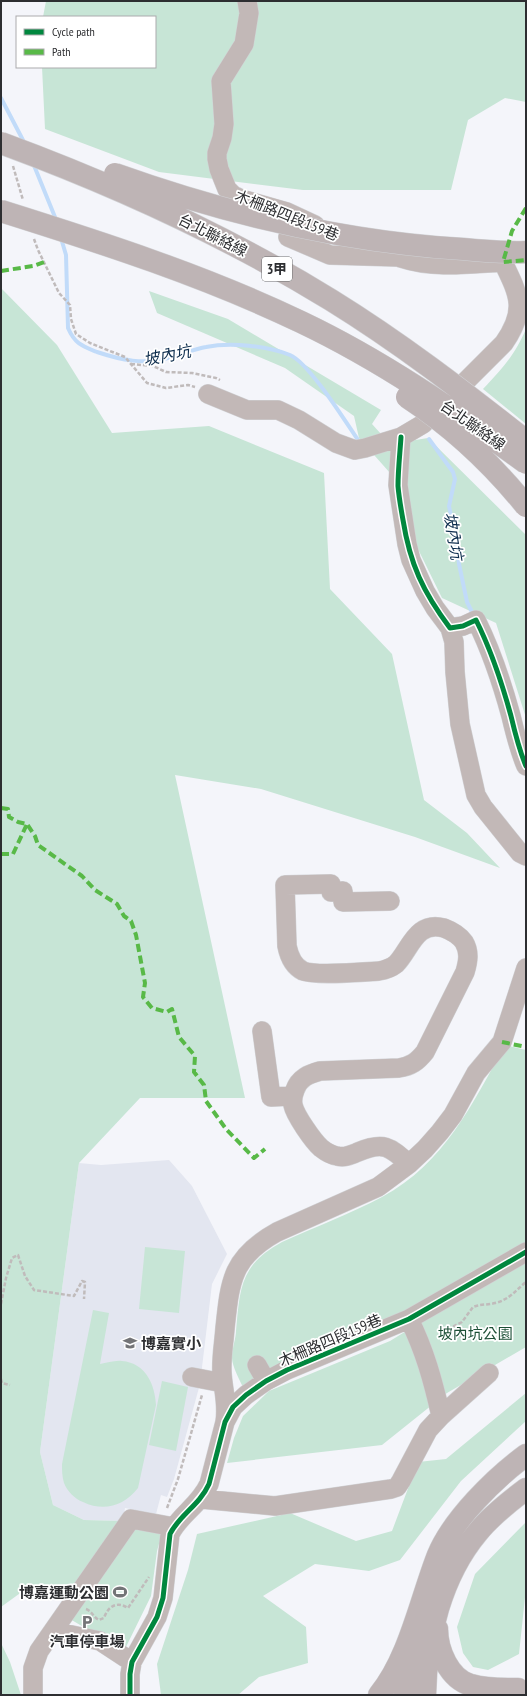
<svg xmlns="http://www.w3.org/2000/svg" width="527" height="1696" viewBox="0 0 527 1696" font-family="'PT Sans Narrow','Noto Sans TC',sans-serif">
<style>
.built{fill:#e3e6f0}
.green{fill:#c7e5d6}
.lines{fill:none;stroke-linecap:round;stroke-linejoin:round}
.stream{stroke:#c1dbf9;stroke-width:4}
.minor-casing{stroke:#d1d2d5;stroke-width:20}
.highway-casing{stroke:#d1d2d5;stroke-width:23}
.path{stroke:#c0bbbb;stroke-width:2.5;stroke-dasharray:4 2;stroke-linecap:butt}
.minor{stroke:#c2b8b7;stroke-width:19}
.highway{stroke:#beb4b5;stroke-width:22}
.highway-bridge-casing{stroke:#d1d2d5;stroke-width:23;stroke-linecap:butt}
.highway-bridge{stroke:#beb4b5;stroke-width:22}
.quiet{stroke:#58b947;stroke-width:4;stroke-dasharray:8 4;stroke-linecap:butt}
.cycleway-casing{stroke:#fff;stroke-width:8}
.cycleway{stroke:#00873e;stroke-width:5}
.labels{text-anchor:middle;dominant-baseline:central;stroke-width:3.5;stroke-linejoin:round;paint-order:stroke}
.shield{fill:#fff;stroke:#6c6d6f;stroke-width:1}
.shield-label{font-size:14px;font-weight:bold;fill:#2d2e31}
.street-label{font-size:15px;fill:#2d2e31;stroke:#fff}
.park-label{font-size:15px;fill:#1c4f36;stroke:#fff}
.poi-label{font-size:15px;font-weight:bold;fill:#2d2e31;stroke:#fff;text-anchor:start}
.water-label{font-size:16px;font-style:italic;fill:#0d2d4d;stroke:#fff}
</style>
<rect width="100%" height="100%" fill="#f4f5fa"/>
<path class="built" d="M169 1160 192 1186 227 1254 212 1284 200 1384 174 1479 167 1497 161 1495 156 1514 125 1508 123 1521 84 1520 53 1505 40 1452 79 1163 101 1165Z"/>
<path class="green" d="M46 1H526V102L505 98 468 120 451 190H303L159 172 45 129 42 67H155V17H43Z
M1 288 57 345 112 433 209 426 324 473 330 589 392 654 424 800 467 833 500 868 415 837 261 789 175 775 245 1098H140L79 1163 40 1452 53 1505 84 1520 123 1521 70 1596 30 1586 1 1607Z
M149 291 228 319 381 410 372 424 390 444 428 438 526 535V718L496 623 442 598 417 547 398 482 359 438 354 416 285 368 157 313Z
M526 329V424L483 389C503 368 514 356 526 329Z
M505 1045 526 1050V1243L517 1251 471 1272 444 1292 404 1313 271 1370 254 1373V1380L244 1389C240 1381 232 1366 232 1358 231 1353 236 1338 236 1331 240 1288 240 1265 282 1242 315 1227 350 1214 382 1197 444 1164 473 1103 505 1045Z
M145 1247 185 1251 179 1313 139 1309Z
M526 1262V1347L447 1393 382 1445 227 1463 234 1438 243 1416 269 1391 390 1341 473 1290Z
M93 1310 109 1313 100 1364C107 1363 115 1360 122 1361 146 1363 155 1385 156 1405L138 1488C124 1506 104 1512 83 1502 75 1499 67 1491 64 1483 62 1477 62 1470 62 1464Z
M162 1381 188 1387 176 1451 149 1445Z
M526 1393V1421L461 1481 400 1560 369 1571 315 1564 263 1596 306 1627 308 1663 259 1677 238 1695H161L157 1664 188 1570 197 1534 290 1513 356 1541 392 1531 418 1462 446 1459Z
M526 1522V1588L519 1654 488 1670 473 1667 463 1653 457 1627 475 1574Z
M135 1525 162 1533 157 1551 151 1596 124 1651 70 1619Z
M1 1643 10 1662 21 1695H1Z"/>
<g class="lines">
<path class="stream" d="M1 98 25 144
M33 163 57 222
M61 238 66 255 68 328C75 344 82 346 97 352 121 360 144 365 168 358 181 355 194 349 206 347 231 342 267 346 290 355 309 363 345 421 358 440
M429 439 453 472 455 479 449 506 456 540 459 564 467 602 474 616"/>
<defs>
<path id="minor" d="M247 1 249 13 244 44 221 81 224 124 222 138 217 153V159L219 169 227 189 233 195 241 199 287 212 315 225
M288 237 330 255 398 257
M208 394 247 410H278L299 420 336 443 355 450 365 448 401 437 423 424 504 343C527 310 519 295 503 262 469 264 434 269 401 258 390 254 382 245 370 242
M401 437 398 485 407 544 411 560 425 591 435 608 450 628 454 642 455 672 460 724 476 795 483 807 520 853 526 856
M450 628 463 626 476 620C491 650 502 683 511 716 515 733 519 750 526 766
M390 901 343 902V891L331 892V884L285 885 287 946C289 956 293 966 303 971 316 976 363 972 379 971 385 970 391 968 396 964 410 950 416 920 444 928 452 931 459 935 464 942 470 952 468 962 465 972L425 1052C417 1062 411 1066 399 1068L320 1071C309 1074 299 1078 295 1090 293 1095 292 1100 293 1105 295 1115 313 1141 321 1148 326 1152 331 1155 337 1156 345 1158 351 1155 358 1152 384 1141 390 1147 409 1164
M262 1031 271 1097 293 1096
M409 1319C425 1351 433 1381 441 1416
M257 1365 266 1381
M192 1377 223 1383
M225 1422C228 1404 223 1390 222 1373 221 1358 224 1343 225 1328 230 1280 232 1257 277 1232L378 1187 409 1164 425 1149 440 1132 453 1115 476 1073 502 1042 526 968
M201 1499 275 1506 391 1489 397 1487 401 1481 428 1430 441 1416 489 1373
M53 1631 100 1641 132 1662
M33 1695V1668L39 1651 131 1519 174 1527
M130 1695V1674L132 1662 157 1617 163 1598 170 1534C180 1514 199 1506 209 1484L225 1422 233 1407 246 1395 266 1381 287 1370 409 1319 526 1252"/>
<path id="highway" d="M437 1629C437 1650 449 1679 471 1685 486 1690 502 1689 518 1689
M379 1695C409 1659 421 1598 438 1555 453 1519 495 1478 526 1455
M405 1695 410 1652
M425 1695C426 1638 441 1576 478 1532 491 1516 510 1501 526 1489"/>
</defs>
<use href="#minor" class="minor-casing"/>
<use href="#highway" class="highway-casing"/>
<path class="path" d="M13 166 23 200
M34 239 38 250 59 293 70 305 71 319 76 334 90 343 125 357 147 383 166 388 188 385 195 387
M131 364 153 366 166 372 192 373 216 378 220 380
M1 1304 6 1278 12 1258 18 1255 25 1276 34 1290 74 1296 82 1281 85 1282 84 1299
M461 1337 454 1326 462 1322 473 1307C480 1304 488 1305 495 1303 509 1300 516 1290 526 1282
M1 1379 2 1383 10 1385
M167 1508 178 1479 202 1395
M86 1609C92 1611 93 1617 99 1620L104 1618C108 1606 117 1601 128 1608L149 1577"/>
<use href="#minor" class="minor"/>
<use href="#highway" class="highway"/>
<defs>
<path id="highway-bridge" d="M1 143C115 185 227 236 331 300 399 342 463 391 526 441
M115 174C227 214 344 242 463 249 484 251 505 253 526 252
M1 211C103 243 205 276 301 322 381 360 455 411 526 463
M407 397C451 426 492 464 526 506"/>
</defs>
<use href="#highway-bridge" class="highway-bridge-casing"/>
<use href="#highway-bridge" class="highway-bridge"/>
<path class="quiet" d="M526 208 512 231 503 262 526 260
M1 271 33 266 44 262
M1 808 8 809 9 817 18 822 27 824 35 836 38 845 82 876 95 890 117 904 124 916 131 921 136 935 145 983 143 997 152 1008 167 1012 172 1009 179 1037 195 1056 194 1072 204 1085 206 1101 226 1129 254 1158 265 1149
M1 854H13L27 824
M502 1042 526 1047"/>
<defs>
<path id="cycleway" d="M401 437C400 453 398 470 398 486 399 498 401 509 403 520 410 564 423 592 450 628L463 626 476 620C491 650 502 683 511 716 515 733 519 750 526 766
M130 1695V1674L132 1662 157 1617 163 1598 170 1534C180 1514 199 1506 209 1484L225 1422 233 1407 246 1395 266 1381 287 1370 409 1319 526 1252"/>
</defs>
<use href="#cycleway" class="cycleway-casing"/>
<use href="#cycleway" class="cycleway"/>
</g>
<defs>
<symbol id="school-bare" viewBox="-9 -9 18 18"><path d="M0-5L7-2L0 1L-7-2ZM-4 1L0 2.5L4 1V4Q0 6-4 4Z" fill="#737477" stroke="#fff" stroke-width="2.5" paint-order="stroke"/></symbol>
<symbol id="stadium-bare" viewBox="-9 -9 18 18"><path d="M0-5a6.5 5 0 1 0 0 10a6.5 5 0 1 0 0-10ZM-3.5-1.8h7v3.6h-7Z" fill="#737477" stroke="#fff" stroke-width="2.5" paint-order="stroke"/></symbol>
<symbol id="parking-bare" viewBox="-9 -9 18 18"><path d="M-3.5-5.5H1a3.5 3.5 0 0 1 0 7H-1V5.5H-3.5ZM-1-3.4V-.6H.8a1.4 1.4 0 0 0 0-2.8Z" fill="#737477" stroke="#fff" stroke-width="2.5" paint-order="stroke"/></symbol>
</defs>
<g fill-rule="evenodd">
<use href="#school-bare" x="120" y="1333" width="20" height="20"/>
<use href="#stadium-bare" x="110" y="1582" width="20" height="20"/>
<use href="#parking-bare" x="77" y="1612" width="20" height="20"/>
</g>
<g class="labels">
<rect class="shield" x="262" y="257" width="30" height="24" rx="3"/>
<g class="shield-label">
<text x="277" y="269">3甲</text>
</g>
<g class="street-label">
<text transform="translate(287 215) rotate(22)">木柵路四段159巷</text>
<text transform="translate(213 235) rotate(27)">台北聯絡線</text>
<text transform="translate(473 425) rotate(35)">台北聯絡線</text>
<text transform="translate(330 1340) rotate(-23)">木柵路四段159巷</text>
</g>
<g class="park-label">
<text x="475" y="1333">坡內坑公園</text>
</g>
<g class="poi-label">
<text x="141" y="1343">博嘉實小</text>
<text x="109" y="1592" text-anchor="end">博嘉運動公園</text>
<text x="87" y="1641" text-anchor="middle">汽車停車場</text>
</g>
<g class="water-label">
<text transform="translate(167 355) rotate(-11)">坡內坑</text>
<text transform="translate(454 536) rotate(81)">坡內坑</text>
</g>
</g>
<rect width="527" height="1696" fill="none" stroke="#2d2e31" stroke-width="4"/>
<rect x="16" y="16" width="140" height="52" fill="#ffffff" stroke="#ababad"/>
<rect x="24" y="29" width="20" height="6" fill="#00873e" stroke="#ababad"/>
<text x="52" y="36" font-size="12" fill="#2d2e31">Cycle path</text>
<rect x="24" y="49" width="20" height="6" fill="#58b947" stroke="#ababad"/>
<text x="52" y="56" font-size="12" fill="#2d2e31">Path</text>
</svg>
